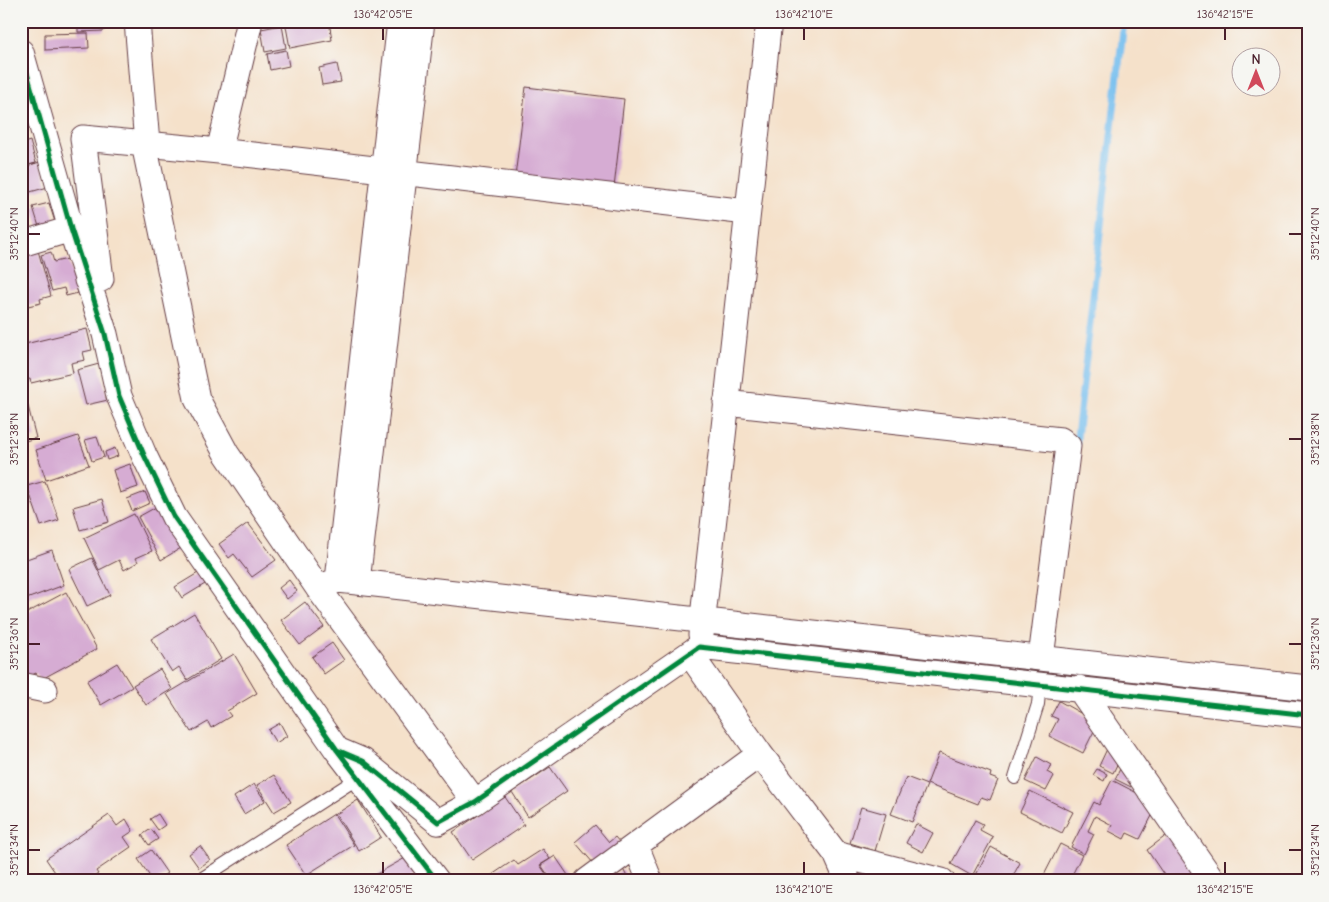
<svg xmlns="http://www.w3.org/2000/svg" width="1329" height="902" viewBox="0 0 1329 902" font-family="'Comic Neue',sans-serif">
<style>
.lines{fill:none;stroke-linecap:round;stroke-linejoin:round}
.stream{stroke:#77bfef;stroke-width:7}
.building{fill:#d6acd3}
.lane-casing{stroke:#643c43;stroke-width:14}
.street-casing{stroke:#643c43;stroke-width:27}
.lane{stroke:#fff;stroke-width:12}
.street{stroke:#fff;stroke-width:25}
.cycleway-casing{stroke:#f6f6f2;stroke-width:8}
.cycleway{stroke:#00873e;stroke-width:5}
.ticks{fill:none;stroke:#4a1f2b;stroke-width:2}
.neatline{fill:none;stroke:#4a1f2b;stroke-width:2}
.ticks-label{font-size:12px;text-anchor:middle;fill:#4a1f2b}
</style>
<rect width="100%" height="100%" fill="#f6f6f2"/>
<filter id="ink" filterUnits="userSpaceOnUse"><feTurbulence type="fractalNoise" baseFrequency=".02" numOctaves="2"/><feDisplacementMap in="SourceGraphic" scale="10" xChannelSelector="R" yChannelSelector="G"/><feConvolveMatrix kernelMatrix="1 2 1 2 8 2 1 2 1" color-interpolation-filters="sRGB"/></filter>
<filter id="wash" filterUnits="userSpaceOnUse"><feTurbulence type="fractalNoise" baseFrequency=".0096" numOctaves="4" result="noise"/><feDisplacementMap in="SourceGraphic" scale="20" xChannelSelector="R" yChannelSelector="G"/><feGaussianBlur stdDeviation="1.12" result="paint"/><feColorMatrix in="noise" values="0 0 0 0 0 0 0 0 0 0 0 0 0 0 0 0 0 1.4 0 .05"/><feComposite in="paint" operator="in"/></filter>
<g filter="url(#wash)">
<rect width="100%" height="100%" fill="#f5e1ca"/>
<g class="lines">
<path class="stream" d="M1076 446 1124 21"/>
</g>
<g id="blocks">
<path class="building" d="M78 21H104V31L78 32Z
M285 21H329L332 40 290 48Z
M282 25 286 48 265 52 261 29Z
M88 33 89 48 45 50V34Z
M286 50 289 66 270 70 267 54Z
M337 64 341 82 322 85 319 68Z
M526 87 624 99 614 188 515 177Z
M30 141 36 163 21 167V144Z
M40 162 48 187 30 192 23 167Z
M49 203 56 225 40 230 33 207Z
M37 247 51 296 40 299 41 303 28 306 21 282V251Z
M51 252 54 262 68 259 78 293 66 296 64 288 52 291 41 255Z
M87 329 92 350 83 352 85 360 71 363 73 373 31 383 30 379 21 381V345Z
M99 364 108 400 86 405 77 370Z
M22 382 36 438 21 442V383Z
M78 436 89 465 46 480 36 450Z
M97 437 104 457 92 461 85 440Z
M115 448 118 456 107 460 105 452Z
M130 464 138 487 120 493 113 470Z
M45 481 59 520 41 526 27 486Z
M145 492 150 503 132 511 127 499Z
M102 499 109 522 80 530 73 507Z
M158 506 181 548 161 560 138 517Z
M134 514 152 551 136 558 138 562 124 570 119 560 99 570 84 538Z
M248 523 276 560 252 577 234 554 229 558 219 544Z
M52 550 64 585 21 601V561Z
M92 558 110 595 87 606 69 569Z
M198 573 205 584 182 598 175 587Z
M289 580 297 591 287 599 279 588Z
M66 592 97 649 40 680 36 673 26 678 21 669V616Z
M305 602 324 627 300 645 281 620Z
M194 613 221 659 187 680 179 667 172 672 151 639Z
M332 643 344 660 324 674 312 657Z
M234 654 257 693 227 711 231 716 211 728 208 722 191 732 167 694Z
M117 663 132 687 101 705 87 681Z
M160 669 172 689 146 705 133 685Z
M1059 701 1098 723 1083 753 1049 736 1058 719 1051 716Z
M280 723 287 736 276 743 268 730Z
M1107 749 1121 756 1113 773 1099 766Z
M939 753 991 773 990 777 998 780 990 800 981 797 978 804 927 784Z
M1037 757 1051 765 1047 772 1054 776 1046 791 1025 781Z
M550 767 567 791 528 817 512 792Z
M1121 767 1137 776 1131 787 1115 779Z
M1097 769 1107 774 1104 781 1093 775Z
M274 775 291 802 274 812 257 785Z
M906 777 927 785 912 822 891 814Z
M1112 780 1158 804 1140 839 1127 833 1124 839 1109 831 1112 825 1095 816 1088 831 1094 834 1084 854 1071 847 1094 802 1099 805Z
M254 784 265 801 244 814 234 797Z
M1030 791 1073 812 1062 833 1020 812Z
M505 797 524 825 472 860 453 832Z
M358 800 381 837 359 851 336 814Z
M861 807 886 814 875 851 850 843Z
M158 814 165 825 158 830 150 819Z
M334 814 354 845 306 875 286 845Z
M109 815 117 826 126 819 133 831 124 837 131 847 96 871 98 874 88 881H61L46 859Z
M975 820 983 824 980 830 993 837 972 876 951 864Z
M916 824 933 833 923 852 906 843Z
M595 825 609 842 615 837 621 844 594 864 575 842Z
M151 829 158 839 149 845 142 835Z
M1167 835 1200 881H1168L1147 850Z
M1060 844 1082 855 1069 881H1041Z
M200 846 210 860 199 868 189 854Z
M991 847 1020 863 1010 881H986L976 875Z
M543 849 550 859 540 865 551 881H483L514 860 518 865Z
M151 850 167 873 156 881H153L138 859Z
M555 856 572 881H552L541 865Z
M407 857 417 872 405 881H376L373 876Z
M623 869 629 881H605Z
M867 874H880V879H900V881H867Z"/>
</g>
</g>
<g filter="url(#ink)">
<use href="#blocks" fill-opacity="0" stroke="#643c43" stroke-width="1"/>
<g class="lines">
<defs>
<path id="lane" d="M1015 778 1038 704 1040 684
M198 881 358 778"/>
<path id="street" d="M137 21 147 144
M21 52 71 229 105 334 119 396 144 455 174 517 337 750 437 881
M144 144 197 399 226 453 318 588 475 802
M219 151 250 21
M21 244 71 229
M87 280 101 279 83 138 219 151 747 212
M726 403 1061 440 1068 446 1041 658
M338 580 400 21
M357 582 422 21
M318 588 338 580 357 582 1308 688
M701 635 769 21
M690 654 760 754 836 854 848 881
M21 685 45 690
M1079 688 1213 881
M337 750 363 761 438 822 475 802 699 647 1308 715
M636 846 650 881
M836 854 942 881
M587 881 760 754"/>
</defs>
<use href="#lane" class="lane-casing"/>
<use href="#street" class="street-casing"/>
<use href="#lane" class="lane"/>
<use href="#street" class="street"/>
<defs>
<path id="cycleway" d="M21 52 71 229 105 334 119 396 144 455 174 517 337 750 437 881
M337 750 363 761 438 822 475 802 699 647 1308 715"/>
</defs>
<use href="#cycleway" class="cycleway-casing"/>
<use href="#cycleway" class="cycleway"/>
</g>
</g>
<path class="ticks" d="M383 28V40M804 28V40M1225 28V40M28 234H40M1289 234H1302M28 439H40M1289 439H1302M28 644H40M1289 644H1302M28 850H40M1289 850H1302M383 862V874M804 862V874M1225 862V874"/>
<rect width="1329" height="902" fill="none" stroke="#f6f6f2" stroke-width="55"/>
<g transform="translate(1256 72)"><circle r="24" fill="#f6f6f2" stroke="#b1a0a2"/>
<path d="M0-4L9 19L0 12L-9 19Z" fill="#d1495b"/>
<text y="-8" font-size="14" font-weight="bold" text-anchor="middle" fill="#4a1f2b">N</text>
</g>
<rect x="28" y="28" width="1274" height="846" class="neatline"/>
<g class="ticks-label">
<text x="383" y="18">136°42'05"E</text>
<text x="804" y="18">136°42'10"E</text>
<text x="1225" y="18">136°42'15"E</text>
<text transform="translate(14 234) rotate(-90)" y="4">35°12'40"N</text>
<text transform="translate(1315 234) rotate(-90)" y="4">35°12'40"N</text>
<text transform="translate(14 439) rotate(-90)" y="4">35°12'38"N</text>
<text transform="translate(1315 439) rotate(-90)" y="4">35°12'38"N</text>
<text transform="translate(14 644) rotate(-90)" y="4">35°12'36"N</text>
<text transform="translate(1315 644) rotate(-90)" y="4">35°12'36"N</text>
<text transform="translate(14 850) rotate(-90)" y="4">35°12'34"N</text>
<text transform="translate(1315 850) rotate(-90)" y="4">35°12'34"N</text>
<text x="383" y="893">136°42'05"E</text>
<text x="804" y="893">136°42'10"E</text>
<text x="1225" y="893">136°42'15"E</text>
</g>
</svg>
